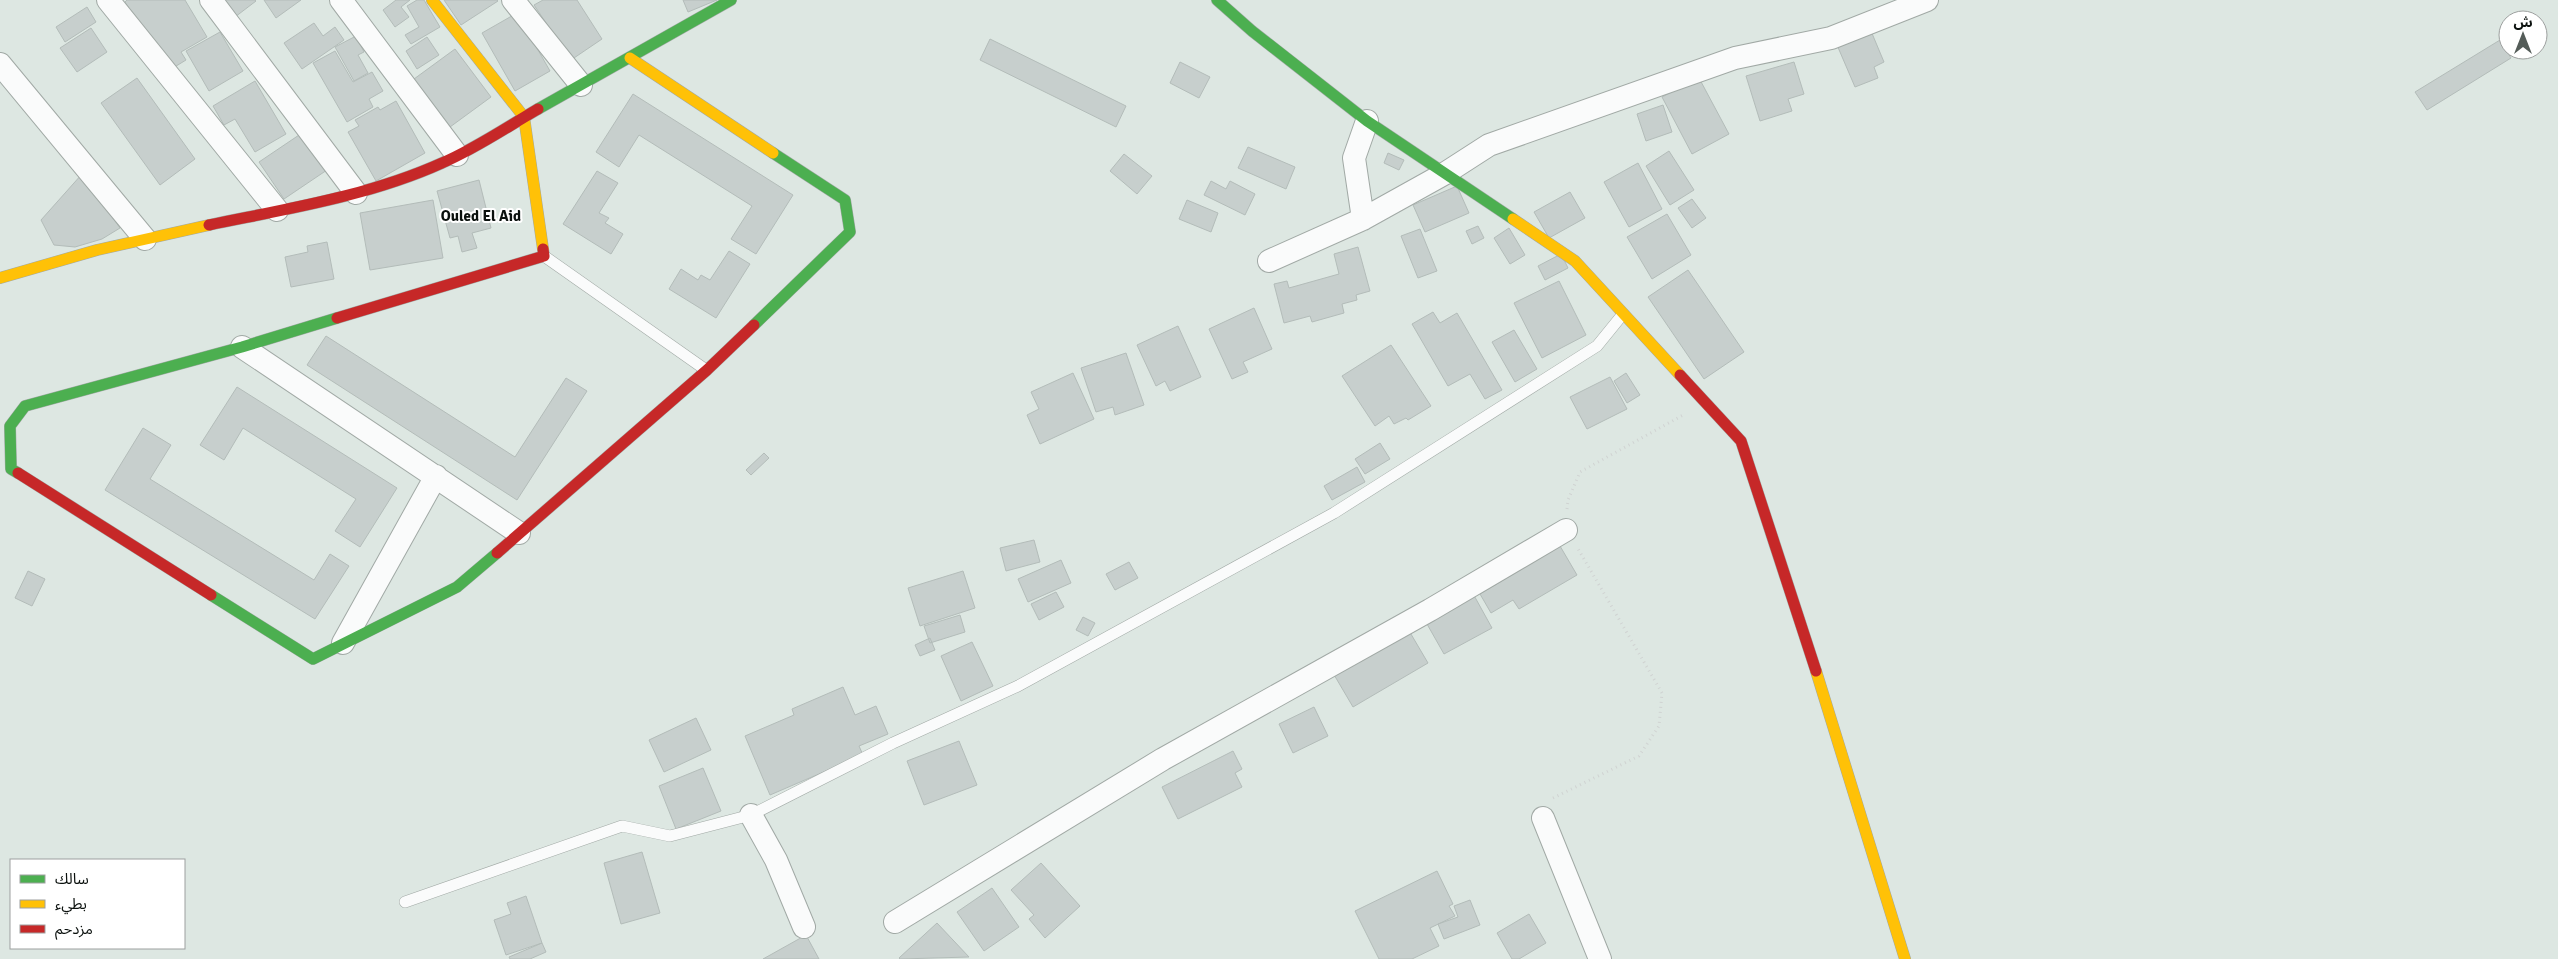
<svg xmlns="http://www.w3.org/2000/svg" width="2558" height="959" viewBox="0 0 2558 959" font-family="Signika,'Noto Sans Arabic',sans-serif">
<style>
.building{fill:#c7cfcd;stroke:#b3bcb9}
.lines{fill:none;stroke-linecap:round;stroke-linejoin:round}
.lane-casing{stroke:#a1a9a5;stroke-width:12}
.street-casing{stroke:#a1a9a5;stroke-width:24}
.fast-casing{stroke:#a1a9a5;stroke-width:12}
.slow-casing{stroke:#a1a9a5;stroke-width:12}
.jam-casing{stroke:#a1a9a5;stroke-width:12}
.path{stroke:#d0d3d2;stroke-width:3;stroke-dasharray:1 4;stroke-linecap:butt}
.lane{stroke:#fafbfb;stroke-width:11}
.street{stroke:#fafbfb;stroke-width:22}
.fast{stroke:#4caf50;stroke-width:11}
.slow{stroke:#ffc107;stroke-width:11}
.jam{stroke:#c62828;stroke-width:11}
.labels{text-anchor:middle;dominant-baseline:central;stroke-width:4;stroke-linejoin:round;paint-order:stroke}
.quarter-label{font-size:15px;font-weight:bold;fill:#0b110e;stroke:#fff}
</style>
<rect width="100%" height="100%" fill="#dde7e2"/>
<path class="building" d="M127 0H185L207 37 181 52 186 60 168 71 125 2Z
M222 0H255L256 1 235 17Z
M264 0H301L276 18Z
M396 0H410L401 7 409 17 395 27 383 10Z
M417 0H424L440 27 411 44 405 35 419 27 407 6Z
M444 0H497L498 1 461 25Z
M543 0H577L602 39 571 60 534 5Z
M683 0H717L688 12Z
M87 7 96 22 65 42 56 27Z
M517 13 550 71 515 91 482 33Z
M314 23 323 36 335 27 344 40 302 69 284 43Z
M91 28 107 52 77 72 60 48Z
M1871 31 1884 62 1874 67 1878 78 1855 87 1837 45Z
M220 32 243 71 209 91 186 51Z
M356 36 364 52 358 55 368 73 354 81 335 47Z
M427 37 439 55 417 69 406 51Z
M990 39 1126 106 1116 127 980 60Z
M2500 40 2511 58 2427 110 2415 92Z
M455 49 491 97 450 127 414 79Z
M335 51 353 82 372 72 383 91 369 99 373 107 347 122 313 63Z
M1180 62 1210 77 1199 98 1170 83Z
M1794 62 1804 94 1788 99 1792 111 1760 121 1746 76Z
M137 78 195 159 160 185 101 103Z
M1699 78 1729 134 1692 154 1662 97Z
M255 81 286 134 255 152 235 119 224 125 213 106Z
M633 94 793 195 756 254 731 239 752 206 639 135 619 167 596 152Z
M396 101 425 153 376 181 348 132 359 126 355 120 378 107 380 110Z
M1663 105 1672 132 1646 141 1637 114Z
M302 133 327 170 284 199 259 162Z
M1248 147 1295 167 1286 189 1238 168Z
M1669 151 1694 190 1670 205 1646 166Z
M1388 153 1404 160 1399 170 1384 163Z
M1124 154 1152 176 1137 194 1110 171Z
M1638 163 1662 209 1629 227 1604 182Z
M597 171 618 183 599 213 609 218 605 223 623 234 611 254 563 224Z
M82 174 120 228 102 239 75 247 54 245 41 220Z
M479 180 491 228 472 233 477 248 462 252 458 236 450 238 437 191Z
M1211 181 1226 189 1230 181 1255 194 1245 215 1204 195Z
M1457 186 1469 213 1425 232 1413 205Z
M1570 192 1585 218 1549 238 1534 212Z
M1692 199 1706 218 1692 228 1678 208Z
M433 200 443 258 370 270 360 213Z
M1187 200 1218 213 1211 232 1179 219Z
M1667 214 1691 255 1652 279 1627 237Z
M1478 226 1484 238 1472 244 1466 231Z
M1509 228 1525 255 1510 264 1494 238Z
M1420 229 1437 271 1418 278 1401 236Z
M327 242 334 279 291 287 285 257 308 252 307 246Z
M1358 247 1370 291 1356 295 1357 300 1342 304 1344 313 1312 322 1310 316 1284 323 1274 284 1287 281 1289 288 1339 274 1334 254Z
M729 251 750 264 716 318 669 289 681 269 698 280 701 275 710 280Z
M1561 254 1568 268 1545 280 1538 266Z
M1688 270 1744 352 1704 379 1648 297Z
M1559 281 1586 335 1542 358 1514 303Z
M1254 308 1272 349 1243 362 1248 372 1232 379 1209 329Z
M1433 312 1440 323 1457 313 1502 390 1485 399 1470 374 1448 386 1412 324Z
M1178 326 1201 377 1170 391 1165 381 1156 386 1137 345Z
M1514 330 1537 369 1515 382 1492 342Z
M326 336 515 457 566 378 587 391 517 500 307 365Z
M1391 345 1431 406 1408 420 1406 418 1394 424 1389 416 1375 426 1342 376Z
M1126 353 1144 405 1115 415 1113 407 1096 412 1081 368Z
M1073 373 1094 419 1040 444 1027 415 1039 409 1031 392Z
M1626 373 1640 395 1627 403 1614 381Z
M1610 377 1627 409 1587 429 1570 397Z
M237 387 397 488 360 547 335 531 356 499 243 428 224 460 200 445Z
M143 428 171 445 150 479 314 580 330 554 349 566 315 619 105 490Z
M1380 443 1390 459 1365 474 1355 459Z
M764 453 769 458 751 475 746 470Z
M1357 467 1365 482 1332 500 1324 486Z
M1034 540 1040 562 1006 571 1000 548Z
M1560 546 1577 575 1519 609 1513 600 1491 613 1480 594Z
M1061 560 1071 583 1028 602 1018 579Z
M1129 562 1138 578 1115 590 1106 574Z
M28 571 45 579 32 606 15 598Z
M963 571 975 608 920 626 908 588Z
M1471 590 1492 628 1444 654 1423 617Z
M1056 592 1064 607 1039 620 1031 604Z
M960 615 965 632 930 643 924 626Z
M1083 617 1095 623 1088 636 1076 630Z
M1408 629 1428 663 1353 707 1333 673Z
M930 638 935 650 920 656 915 645Z
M972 642 993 686 961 701 941 656Z
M843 687 855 715 876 706 888 734 859 746 863 755 770 795 745 736 794 715 792 709Z
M1314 707 1328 736 1293 753 1279 724Z
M696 718 711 750 664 772 649 740Z
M959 741 977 785 924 805 907 761Z
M1233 751 1242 769 1235 773 1242 787 1178 819 1162 787Z
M703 768 721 811 676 829 659 786Z
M642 852 660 913 621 924 604 863Z
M1041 863 1080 906 1045 938 1029 919 1034 915 1011 890Z
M1437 871 1453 904 1449 906 1455 916 1430 928 1439 946 1412 959H1379L1355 911Z
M992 888 1019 927 984 951 957 912Z
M526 896 542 943 506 955 494 920 511 914 507 903Z
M1470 900 1480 925 1444 939 1438 924 1458 917 1454 906Z
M1529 914 1546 943 1519 959H1512L1497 933Z
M937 923 969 957 900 959 899 958Z
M806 935 819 959H763Z
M542 943 546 952 530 959H510L509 957Z"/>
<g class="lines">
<defs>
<path id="lane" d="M544 256 706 370
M405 902 622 826 670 836 751 815 893 743 1018 686 1334 513 1597 346 1623 314"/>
<path id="street" d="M108 0 277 210
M211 0 356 193
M341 0 457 155
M513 0 581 85
M0 64 145 239
M1363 219 1354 158 1367 121
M1269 261 1363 219 1444 174 1489 145 1735 58 1831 38 1927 0
M242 347 519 533
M343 643 436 476
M751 815 776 860 804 927
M1543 818 1600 959
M895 922 1163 759 1430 610 1566 530"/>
<path id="fast" d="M1217 0 1252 31 1367 121 1513 219
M538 109 731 0
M754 325 850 232 845 200 773 153
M18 473 11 469 10 426 25 406 242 347 337 318
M211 595 313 659 457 587 497 553"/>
<path id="slow" d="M432 0 524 117 543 249
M630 58 773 153
M1513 219 1575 261 1680 375
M0 278 97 250 209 225
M1816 671 1905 959"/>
<path id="jam" d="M209 225C286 209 369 196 442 163 475 149 507 127 538 109
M337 318 544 256 543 249
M1680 375 1741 441 1816 671
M18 473 211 595
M497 553 707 370 754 325"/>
</defs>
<use href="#lane" class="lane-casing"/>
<use href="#street" class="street-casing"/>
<use href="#fast" class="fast-casing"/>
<use href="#slow" class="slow-casing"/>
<use href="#jam" class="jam-casing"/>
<path class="path" d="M1567 509 1568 500 1580 472 1685 414
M1553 798 1639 756 1659 726 1662 693 1577 547"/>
<use href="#lane" class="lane"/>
<use href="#street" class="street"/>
<use href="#fast" class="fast"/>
<use href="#slow" class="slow"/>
<use href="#jam" class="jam"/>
</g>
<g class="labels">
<g class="quarter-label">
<text x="481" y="216">Ouled El Aid</text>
</g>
</g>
<rect x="10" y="859" width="175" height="90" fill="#ffffff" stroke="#9da09f"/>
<rect x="20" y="875" width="25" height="8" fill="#4caf50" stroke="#9da09f"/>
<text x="55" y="884" font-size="15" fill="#0b110e">سالك</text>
<rect x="20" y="900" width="25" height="8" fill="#ffc107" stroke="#9da09f"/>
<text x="55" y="909" font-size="15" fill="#0b110e">بطيء</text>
<rect x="20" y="925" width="25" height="8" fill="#c62828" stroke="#9da09f"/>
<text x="55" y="934" font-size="15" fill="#0b110e">مزدحم</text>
<g transform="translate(2523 35)"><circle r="24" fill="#ffffff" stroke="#9da09f"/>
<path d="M0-4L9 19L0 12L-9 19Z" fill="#545c58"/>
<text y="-8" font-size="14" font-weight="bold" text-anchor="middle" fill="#0b110e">ش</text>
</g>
</svg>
